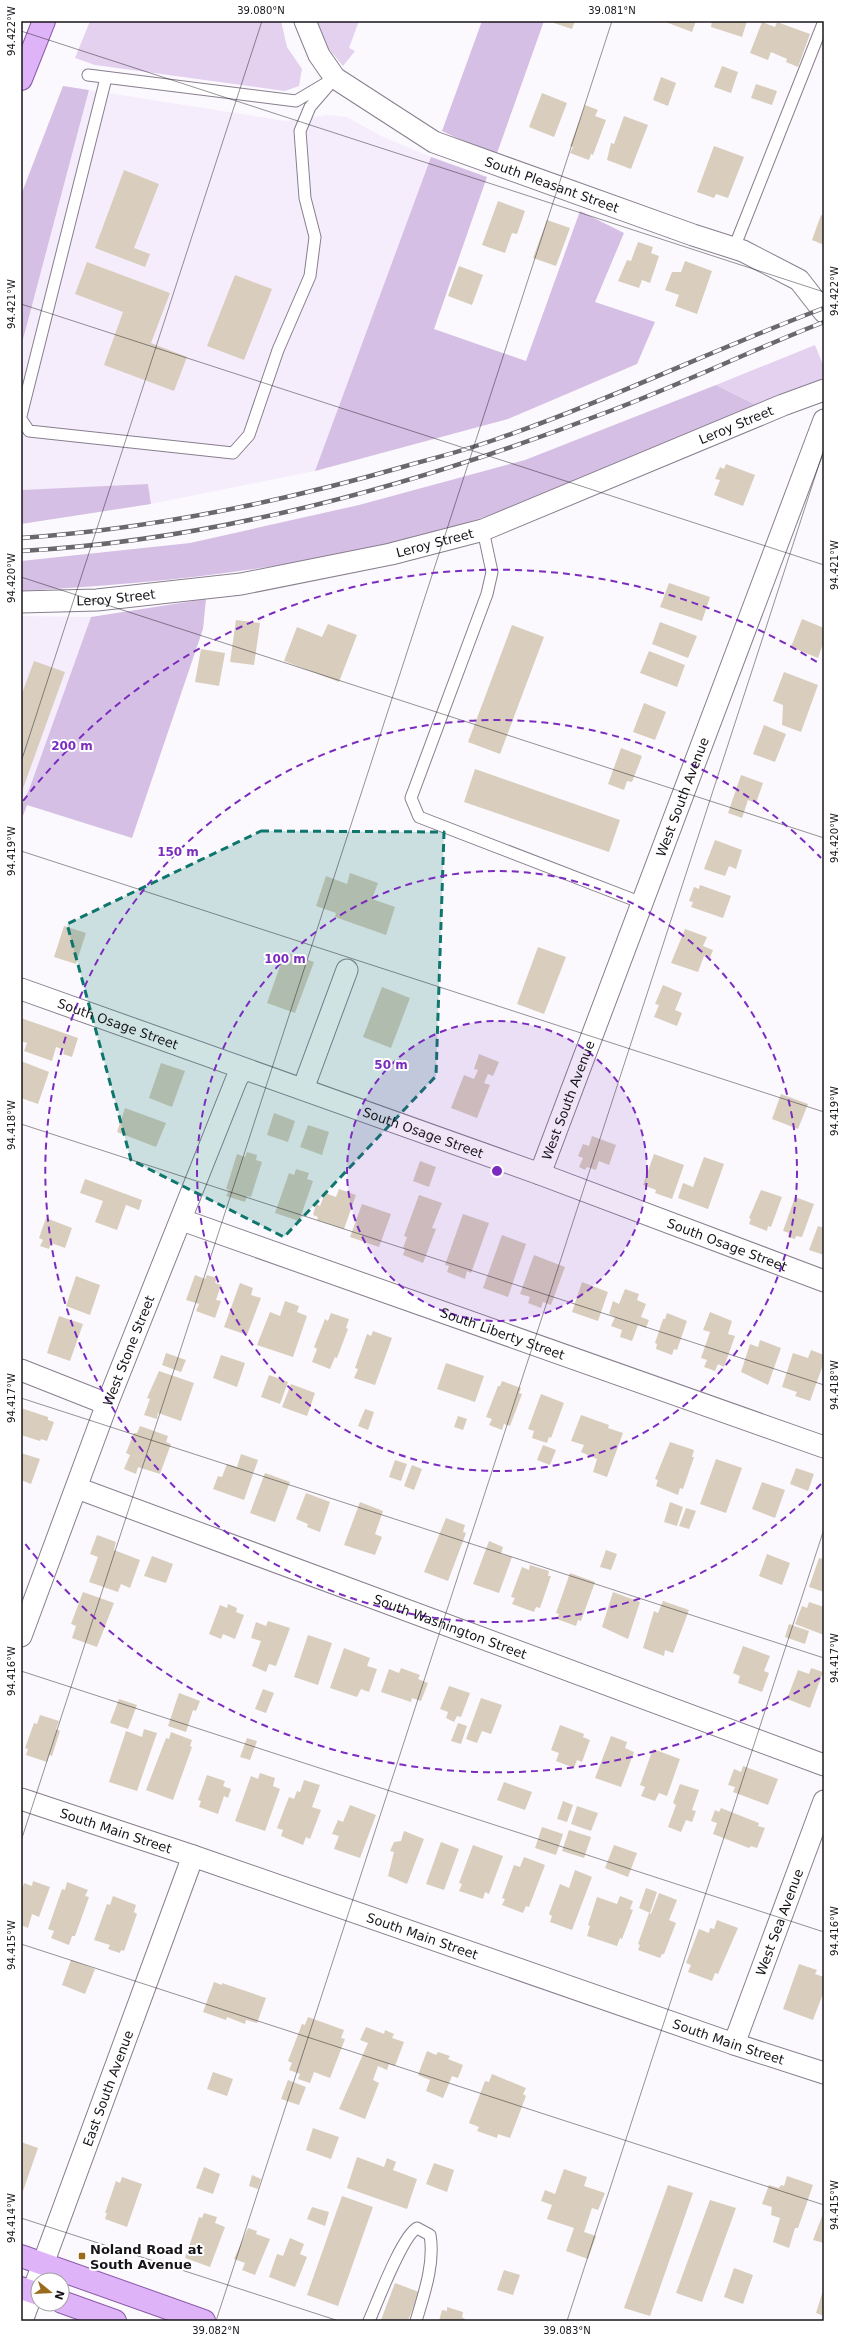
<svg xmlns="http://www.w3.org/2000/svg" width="845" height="2342" viewBox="0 0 845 2342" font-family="'DejaVu Sans',sans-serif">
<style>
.built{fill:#f6edfc}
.green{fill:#e4d1f0}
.forest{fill:#d6bfe4}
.building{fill:#d9cebd}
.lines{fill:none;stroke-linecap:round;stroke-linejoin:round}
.service-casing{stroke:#887e8e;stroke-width:13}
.minor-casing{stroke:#887e8e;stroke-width:23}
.primary-casing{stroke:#8b5aa8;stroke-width:24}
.service{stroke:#fff;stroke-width:11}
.minor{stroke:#fff;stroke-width:21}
.primary{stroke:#dfb3f8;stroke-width:22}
.rail-casing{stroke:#6a676d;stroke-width:4.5}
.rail{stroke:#fff;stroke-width:3;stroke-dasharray:9;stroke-linecap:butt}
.marked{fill:#0f766e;fill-opacity:0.2;stroke:#0f766e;stroke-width:3;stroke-dasharray:8 5;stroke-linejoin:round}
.ticks{fill:none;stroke:#17141a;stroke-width:1;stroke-opacity:0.45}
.ring{fill:none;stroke:#7b2cbf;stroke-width:2;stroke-dasharray:7 5}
.poi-dot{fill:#986c1a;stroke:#fff;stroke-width:1.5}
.labels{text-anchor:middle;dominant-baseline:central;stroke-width:4;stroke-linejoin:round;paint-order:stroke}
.street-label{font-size:13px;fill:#17141a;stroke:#fff}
.poi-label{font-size:13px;font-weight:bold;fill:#17141a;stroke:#fff;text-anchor:start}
.centre{fill:#7b2cbf;stroke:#fff;stroke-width:2}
.ring-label{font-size:12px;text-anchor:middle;font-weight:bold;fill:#7b2cbf;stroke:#fff;stroke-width:4;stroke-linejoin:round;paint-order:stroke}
.neatline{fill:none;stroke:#17141a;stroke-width:1.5}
.ticks-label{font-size:10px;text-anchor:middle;fill:#17141a}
</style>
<rect width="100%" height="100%" fill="#fbf9fd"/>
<path class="built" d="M89 90 286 121 328 115 347 117 381 136 431 157 315 471 151 504 148 484 21 490V347Z
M21 616 91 617 30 787 21 807Z"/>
<path class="green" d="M90 21H281L287 47 302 69 299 86 285 91 95 65 75 58Z
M317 21H359L349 48 355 51 343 66 329 49Z
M815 345 824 367 821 384 782 394 758 406 716 385Z"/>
<path class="forest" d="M482 21H544L496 156 442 131Z
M63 86 89 90 21 347V195Z
M431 157 487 177 434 329 526 361 580 211 624 233 595 302 655 322 637 364 508 419 315 471Z
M716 385 758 406C644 454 522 512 402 541 277 571 149 584 21 591V561L190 543 359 505 525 460Z
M148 484 151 504 21 524V490Z
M206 599 203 629 132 838 27 805 21 821V807L30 787 91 617Z"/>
<path class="building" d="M554 21H575L572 29 554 23Z
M663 21H696L692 32Z
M712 21H747L742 37 711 27Z
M762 22 775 27 777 22 810 34 798 67 786 62 787 59 771 52 768 60 750 53Z
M722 66 738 72 731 93 714 87Z
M661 77 676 83 668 106 653 100Z
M756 84 777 91 772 105 751 98Z
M542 93 567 103 554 137 529 127Z
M585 105 598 110 595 116 606 120 593 155 591 154 589 160 570 153 573 147 570 146Z
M624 116 648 125 631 169 607 160 611 143 614 144Z
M714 146 744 157 728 198 716 194 714 198 697 192Z
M124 170 159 184 134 248 150 254 145 267 95 248Z
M498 201 525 211 517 234 512 233 505 253 482 245Z
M821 215 824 216V245L812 240Z
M547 220 570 228 556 266 533 258Z
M638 242 653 247 651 253 659 256 650 283 642 280 639 288 618 281 627 260 631 261Z
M685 261 712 271 697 314 675 306 679 295 665 290 672 272H681Z
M87 262 170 293 151 343 187 357 174 391 104 365 123 312 75 294Z
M459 266 483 275 472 305 448 296Z
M235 275 272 289 244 360 207 346Z
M726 464 755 475 743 506 714 495 720 480 715 479 720 467 724 469Z
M669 583 710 597 702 621 660 607Z
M802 619 824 628V641L818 658 791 647Z
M236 620 260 623 254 665 230 662Z
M660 622 697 636 688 658 652 644Z
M328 624 357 635 339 682 284 661 297 627 322 637Z
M512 625 544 637 500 754 468 742Z
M201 649 225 653 219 686 195 682Z
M649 651 685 665 677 687 640 673Z
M34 661 65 672 21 794V696Z
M784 672 818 685 801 732 782 725 783 705 773 701Z
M644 703 666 712 655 740 633 732Z
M764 725 786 734 775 762 753 754Z
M621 748 642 756 632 782 627 781 624 790 608 784Z
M475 769 620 820 609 852 464 802Z
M741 775 763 783 756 803 748 800 742 818 728 813Z
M715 840 742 850 736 869 729 866 725 876 704 869Z
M350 873 378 883 372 899 395 907 386 935 335 917 336 913 316 906 326 876 347 884Z
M700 885 731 896 723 918 691 907 693 902 689 901 694 887 699 889Z
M64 926 86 933 76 964 54 957Z
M685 929 707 937 703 946 713 950 710 958 704 956 698 972 671 963Z
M538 947 566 957 544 1014 517 1004Z
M285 952 314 962 295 1013 267 1003Z
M663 985 682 993 675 1010 682 1013 677 1026 654 1017 659 1005 655 1004Z
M382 987 410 998 391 1048 363 1037Z
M21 1018 78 1038 72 1057 63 1054 64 1050 56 1047 52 1061 24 1051 27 1043 21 1041Z
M479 1054 499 1062 493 1076 488 1074 484 1083 490 1085 477 1118 451 1108 464 1075 474 1079 478 1070 474 1069Z
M21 1061 49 1072 38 1104 21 1098Z
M161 1063 185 1071 172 1107 149 1098Z
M781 1094 808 1104 798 1129 772 1119Z
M125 1108 166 1123 156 1147 117 1132Z
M274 1113 295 1121 288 1142 267 1135Z
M308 1125 329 1132 322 1155 300 1147Z
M592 1136 616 1145 609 1165 599 1161 596 1170 587 1167 585 1170 579 1167 583 1158 578 1156 583 1144 589 1146Z
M247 1152 257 1155 256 1160 262 1162 251 1197 247 1196 245 1202 226 1196 229 1190 226 1189 237 1154 245 1157Z
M654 1154 684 1165 672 1199 655 1193 656 1190 643 1185Z
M704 1157 724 1164 708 1209 678 1198 683 1183 693 1187Z
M420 1161 436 1167 429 1187 413 1181Z
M296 1169 309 1173 307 1179 313 1181 299 1221 275 1213 289 1173 294 1175Z
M85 1179 142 1200 139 1210 126 1205 117 1230 95 1222 103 1201 80 1193Z
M339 1189 356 1195 344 1229 317 1220 318 1217 313 1215 316 1204 320 1206 325 1193 336 1197Z
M761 1190 782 1197 771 1227 768 1226 767 1231 749 1224 751 1219 749 1218Z
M419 1195 442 1203 432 1228 436 1229 423 1263 403 1255 405 1249 403 1248 407 1237 404 1236Z
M795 1197 814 1204 802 1237 796 1236 795 1239 788 1237 789 1233 783 1231Z
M362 1204 391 1214 379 1247 350 1237Z
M463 1214 489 1223 471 1273 467 1271 465 1279 447 1272 449 1266 445 1265Z
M46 1218 72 1228 65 1248 51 1243 49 1249 40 1246 43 1240 39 1238Z
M818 1226 824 1228V1255L809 1250Z
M502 1235 526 1244 508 1297 483 1288Z
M534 1255 565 1267 551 1305 543 1302 541 1308 528 1303 530 1297 520 1294Z
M195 1275 205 1279 207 1275 217 1278 215 1283 221 1285 216 1300 221 1301 215 1318 196 1311 199 1304 186 1300Z
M76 1276 100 1285 90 1315 66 1306Z
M582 1282 608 1292 598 1321 572 1312Z
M240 1283 253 1288 251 1295 261 1298 247 1335 224 1327Z
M625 1289 639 1294 637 1300 646 1304 641 1317 649 1320 646 1328 638 1325 632 1341 620 1337 622 1330 611 1326 615 1317 609 1314 613 1301 619 1304Z
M285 1301 299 1306 297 1312 307 1316 293 1357 257 1345 270 1312 280 1316Z
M710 1312 732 1321 728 1334 735 1336 724 1367 718 1364 715 1371 704 1367 707 1360 701 1358 710 1332 703 1330Z
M331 1313 349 1319 346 1328 348 1329 337 1358 335 1357 330 1369 312 1362 317 1349 314 1347 325 1319 328 1321Z
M667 1313 687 1321 677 1350 674 1349 672 1355 656 1349 657 1344 655 1343 663 1319H665Z
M59 1316 83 1324 70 1361 47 1353Z
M373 1331 392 1338 375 1385 354 1378 358 1369 355 1368 367 1334 371 1336Z
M760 1340 781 1348 768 1385 741 1372 750 1344 758 1347Z
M811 1350 824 1355V1362L810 1401 795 1396 797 1392 782 1387 793 1353 808 1358Z
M166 1353 186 1360 181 1372 162 1365Z
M221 1355 245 1363 237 1387 213 1378Z
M446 1363 484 1376 475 1402 437 1389Z
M159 1371 194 1383 181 1421 158 1413 157 1419 144 1415 150 1399 147 1398Z
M269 1375 288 1382 280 1404 261 1397Z
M502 1381 521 1388 519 1393 522 1394 510 1426 504 1424 502 1430 489 1425 492 1419 486 1417 498 1386H500Z
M291 1384 315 1393 307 1416 282 1407Z
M541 1394 564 1403 551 1438 549 1437 547 1443 532 1438 534 1431 528 1429Z
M21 1408 48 1417V1420L54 1422 47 1441 41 1439 40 1441 21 1435Z
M365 1409 374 1412 368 1430 358 1426Z
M581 1415 609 1425 608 1428 623 1433 607 1477 593 1472 597 1459 581 1452 584 1445 571 1441Z
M458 1416 467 1419 463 1430 454 1427Z
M140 1426 168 1436 166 1442 171 1444 160 1474 138 1467 136 1474 124 1469 130 1455 126 1453 134 1433H137Z
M670 1442 694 1450 692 1457H694L683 1489 680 1488 678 1495 656 1486 658 1480 655 1479Z
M543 1445 556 1450 550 1465 537 1460Z
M21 1453 40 1459 31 1484 21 1480Z
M241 1454 258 1460 244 1500 213 1489 218 1476 222 1477 227 1464 237 1467Z
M716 1459 742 1468 726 1513 700 1504Z
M395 1460 407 1464 401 1481 389 1477Z
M412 1465 422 1469 414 1490 404 1486Z
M796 1468 814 1474 808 1491 790 1484Z
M265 1473 290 1482 275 1522 250 1513Z
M762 1482 785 1490 775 1518 752 1509Z
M306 1493 330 1502 320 1532 307 1527 308 1524 296 1519Z
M360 1502 383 1511 375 1534 382 1537 375 1555 344 1545Z
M670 1502 683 1507 677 1526 664 1522Z
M686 1508 696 1511 689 1529 679 1526Z
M446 1518 465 1525 463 1532 466 1533 448 1581 424 1572Z
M97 1535 116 1542 114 1550 140 1560 130 1588 121 1584 118 1592 89 1582 98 1557 90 1554Z
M489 1541 503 1547 501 1554 512 1557 499 1593 473 1584Z
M606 1550 617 1554 611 1570 600 1567Z
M767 1554 790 1563 782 1585 759 1576Z
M152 1556 173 1564 166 1583 144 1576Z
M819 1558 824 1559V1592L809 1587Z
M530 1565 549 1571 548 1576H551L540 1608 536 1607 534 1612 512 1604 515 1598 511 1597 522 1567 529 1570Z
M570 1573 595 1582 581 1621 578 1620 576 1626 557 1619 559 1614 556 1613Z
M83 1592 114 1603 97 1647 72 1638 76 1626 71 1624Z
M613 1592 640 1602 628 1639 602 1627Z
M663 1601 689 1610 673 1653 665 1650 664 1656 643 1648 654 1611 658 1613Z
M809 1602 824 1607V1635L795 1624 802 1606 807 1608Z
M228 1604 237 1608 236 1612 244 1615 235 1639 223 1634 221 1639 209 1634 220 1605 227 1608Z
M268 1621 290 1628 276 1666 269 1664 266 1672 252 1666 261 1641 251 1638 256 1622 266 1626Z
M789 1624 809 1631 805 1644 785 1637Z
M308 1635 332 1643 318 1685 294 1677Z
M743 1646 770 1656 764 1671 769 1673 762 1692 738 1683 740 1676 733 1673Z
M344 1648 370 1658 367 1666 377 1669 369 1692 361 1689 357 1697 330 1688Z
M401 1668 420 1675 418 1679 428 1683 421 1701 412 1698 411 1702 381 1692 389 1669 399 1673Z
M811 1668 823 1672 810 1708 787 1699 798 1670 809 1674Z
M449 1686 470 1693 461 1717 457 1716 454 1722 446 1718 448 1712 440 1709Z
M263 1689 274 1693 266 1713 255 1709Z
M179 1693 200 1701 196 1711 193 1710 186 1732 168 1726Z
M481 1698 502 1705 491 1734 482 1731 477 1743 466 1739Z
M119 1699 137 1705 128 1729 110 1723Z
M40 1715 59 1721 56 1729 60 1731 52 1756 49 1755 47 1762 26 1755 28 1749 25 1748 34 1723 37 1724Z
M458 1723 467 1726 461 1744 451 1741Z
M560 1725 584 1734 583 1737 590 1740 582 1762 577 1760 574 1768 556 1761 559 1753 551 1750Z
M144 1729 157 1733 137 1791 109 1782 126 1731 142 1737Z
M171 1732 192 1740 190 1746 192 1747 173 1800 146 1790 166 1738 169 1739Z
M611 1736 627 1742 625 1748 634 1752 621 1787 595 1778Z
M247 1738 257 1741 250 1760 240 1757Z
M653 1749 680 1759 667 1796 659 1793 655 1801 641 1796 645 1787 640 1785Z
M743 1766 778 1779 768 1805 733 1792 735 1787 728 1785 734 1769 741 1772Z
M260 1773 275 1778 273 1786 280 1789 265 1831 235 1821 251 1776 258 1779Z
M207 1775 225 1781 223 1786 231 1789 228 1798 224 1796 218 1814 199 1807 201 1801 198 1800Z
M304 1780 320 1785 312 1807 321 1810 310 1839 306 1837 303 1845 281 1836 283 1830 277 1828 289 1797 294 1799 297 1791 300 1792Z
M504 1782 532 1792 525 1810 497 1800Z
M680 1784 699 1790 692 1810 696 1811 692 1822 686 1820 681 1832 668 1827 676 1805 673 1803Z
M563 1801 573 1805 567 1822 557 1819Z
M350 1805 376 1815 360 1858 334 1849 339 1836 332 1834 338 1820 343 1822Z
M577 1806 598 1813 591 1831 571 1824Z
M721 1808 759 1823 758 1826 765 1828 757 1848 751 1846 749 1848 713 1834 717 1823 711 1821 715 1810 719 1812Z
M542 1827 563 1834 556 1855 535 1848Z
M569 1830 591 1837 584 1858 562 1851Z
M404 1831 424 1839 407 1884 388 1876 394 1852 390 1851 394 1842 401 1841Z
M441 1842 459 1849 444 1890 426 1884Z
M473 1845 503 1856 489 1894 485 1892 483 1899 459 1891 462 1884 459 1883Z
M614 1845 637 1853 628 1877 605 1868Z
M524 1857 545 1865 529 1907 526 1906 523 1913 502 1905 505 1899 502 1898 514 1865 520 1867Z
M575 1870 592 1877 572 1930 550 1922 552 1916 549 1914 560 1884 569 1888Z
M33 1881 50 1887 39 1917 32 1914 28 1928 21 1925V1892L24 1883 32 1886Z
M67 1882 88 1890 85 1896 89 1897 75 1936H72L69 1945 51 1938 54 1931 48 1929 62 1889 65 1890Z
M646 1888 657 1892 650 1913 639 1908Z
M659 1893 677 1900 669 1920 676 1923 664 1954H662L660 1958 638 1950 640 1945 638 1944 649 1913 651 1914Z
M113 1896 136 1905 134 1912 137 1914 124 1951 121 1950 120 1953 108 1949 110 1945 94 1940 107 1904 110 1905Z
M620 1896 633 1901 630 1909 633 1910 622 1939 620 1938 617 1946 587 1936 590 1926 588 1925 597 1897 617 1904Z
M717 1920 738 1928 718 1974 715 1973 712 1981 688 1972 691 1965 686 1963 699 1929 709 1933 710 1928 714 1929Z
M71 1960 95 1969 85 1994 62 1985Z
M799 1964 817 1970 815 1974 824 1977V1991L813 2020 783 2009Z
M214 1982 222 1985V1983L266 1998 257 2023 246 2020 245 2024 227 2017 226 2020 203 2012Z
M308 2017 344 2030 341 2038 345 2039 330 2078 314 2072 310 2083 298 2079 300 2074 289 2070 292 2063 288 2061 302 2024 305 2025Z
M366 2027 384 2034 385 2030 394 2034 392 2038 404 2042 395 2066 389 2064 387 2070 378 2066 373 2080 379 2083 365 2119 339 2109 368 2043 360 2040Z
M427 2051 436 2055 438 2052 450 2056 448 2059 463 2065 458 2078 452 2076 443 2098 426 2091 430 2080 418 2075Z
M213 2072 233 2079 227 2096 207 2089Z
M492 2074 526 2088 523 2094 526 2096 510 2138 498 2134 497 2138 477 2131 479 2127 469 2123 485 2081 489 2082Z
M288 2080 306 2087 299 2105 281 2099Z
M313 2128 339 2137 331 2159 306 2150Z
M21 2142 38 2148 23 2191 21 2190Z
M357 2157 384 2167 387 2158 396 2162 393 2170 417 2179 407 2209 347 2188Z
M434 2163 454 2170 447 2192 426 2184Z
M204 2167 220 2174 213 2194 196 2188Z
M564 2169 587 2177 584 2186 605 2193 598 2210 592 2208 584 2232 596 2236 588 2259 566 2251 574 2228 547 2219 552 2205 541 2201 545 2190 555 2194Z
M252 2175 261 2179 258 2189 249 2186Z
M787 2176 813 2185 798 2228H795L789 2248 773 2242 780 2218 771 2215 772 2207 762 2204 769 2185 779 2188 781 2185 784 2186Z
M122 2177 142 2184 127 2227 105 2219 107 2213H105L116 2181 120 2183Z
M668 2185 693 2193 650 2316 624 2308Z
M342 2196 373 2207 338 2306 307 2295Z
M710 2200 736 2208 702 2302 676 2293Z
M312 2207 329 2212 325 2226 307 2219Z
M824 2211V2243L813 2240Z
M204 2213 217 2217 215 2223 225 2227 210 2267 185 2258 199 2217 202 2218Z
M248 2228 257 2231 256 2234 270 2239 255 2275 242 2270 245 2263 234 2259Z
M290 2238 304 2244 300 2254 307 2257 295 2287 269 2277 277 2254 283 2256Z
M734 2268 753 2275 743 2304 724 2297Z
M504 2270 520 2275 513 2295 497 2290Z
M395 2283 419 2292 408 2321 381 2320Z
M824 2287V2316L816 2313Z
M447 2307 463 2312 462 2317 465 2319 464 2321H439L442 2310 447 2311Z"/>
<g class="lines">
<defs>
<path id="service" d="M88 75 296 101 328 82
M734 248 824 21
M21 416 106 78
M21 419 29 431 233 453 249 435 278 350 310 276 315 237 305 198 300 131 310 107 335 78
M483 530 492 572 487 594 411 798 419 817 642 903
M369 2321C377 2303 402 2236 417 2228L430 2235C435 2263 424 2294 416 2321"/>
<g id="minor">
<path id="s1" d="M305 21 319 55 335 78 434 142 693 235 743 251 799 280 824 312"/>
<path id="s2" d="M21 602 97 600 241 584 391 554 483 530 783 405 824 390"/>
<path id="s3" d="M21 989 540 1174 824 1281"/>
<path d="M303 1089 347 970"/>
<path id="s4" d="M540 1174 824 420"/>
<path id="s5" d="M182 1220 824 1447"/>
<path d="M21 1370 107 1404"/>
<path id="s6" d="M77 1488 824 1765"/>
<path id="s7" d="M21 1636 107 1404 237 1078 244 1069"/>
<path id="s8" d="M21 1799 193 1856 734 2044 824 2073"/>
<path id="s9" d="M734 2044 824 1801"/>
<path id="s10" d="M22 2321 193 1856"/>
</g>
<path id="primary" d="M21 79 44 21
M21 2256 204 2321
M21 2288 38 2294
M62 2302 115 2321"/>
</defs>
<use href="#service" class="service-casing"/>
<use href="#minor" class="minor-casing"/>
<use href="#primary" class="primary-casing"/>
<use href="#service" class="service"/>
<use href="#minor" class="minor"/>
<use href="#primary" class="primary"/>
<defs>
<path id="rail" d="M21 538C151 529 281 502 406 466 434 458 463 451 491 441 604 403 712 350 824 308
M21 551C222 540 423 483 610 411 682 384 752 350 824 322"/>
</defs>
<use href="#rail" class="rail-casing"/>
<use href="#rail" class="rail"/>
</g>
<path class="marked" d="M261 831 444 832 436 1076 284 1237 131 1160 67 924Z"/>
<path class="ticks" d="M21 31 824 292M21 304 824 565M21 577 824 838M21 762 262 21M21 851 824 1112M21 1124 824 1385M21 1398 824 1658M21 1671 824 1932M21 1841 612 21M21 1944 824 2205M21 2218 339 2321M216 2321 824 449M567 2321 824 1529"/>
<circle cx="497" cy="1171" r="150" fill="#7b2cbf" fill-opacity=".12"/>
<g class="ring">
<circle cx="497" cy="1171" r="150"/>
<circle cx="497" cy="1171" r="300"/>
<path d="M821 1484A451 451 0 1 1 821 858"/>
<path d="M820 1678A601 601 0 0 1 23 1541M23 801A601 601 0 0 1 820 664"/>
</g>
<rect class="poi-dot" x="78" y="2252" width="8" height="8" rx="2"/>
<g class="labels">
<g class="street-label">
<text stroke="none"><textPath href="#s1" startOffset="308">South Pleasant Street</textPath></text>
<text stroke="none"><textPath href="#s2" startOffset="743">Leroy Street</textPath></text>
<text stroke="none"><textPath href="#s2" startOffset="419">Leroy Street</textPath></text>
<text stroke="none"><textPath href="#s2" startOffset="95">Leroy Street</textPath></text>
<text stroke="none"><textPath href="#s4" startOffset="403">West South Avenue</textPath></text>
<text stroke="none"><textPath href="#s3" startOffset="103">South Osage Street</textPath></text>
<text stroke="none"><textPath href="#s4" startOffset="79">West South Avenue</textPath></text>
<text stroke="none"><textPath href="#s3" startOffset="427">South Osage Street</textPath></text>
<text stroke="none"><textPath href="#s3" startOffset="751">South Osage Street</textPath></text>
<text stroke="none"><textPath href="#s5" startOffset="340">South Liberty Street</textPath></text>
<text stroke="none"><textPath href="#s7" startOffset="305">West Stone Street</textPath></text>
<text stroke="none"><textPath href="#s6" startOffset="398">South Washington Street</textPath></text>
<text stroke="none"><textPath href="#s8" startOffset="100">South Main Street</textPath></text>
<text stroke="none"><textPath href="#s9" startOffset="130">West Sea Avenue</textPath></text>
<text stroke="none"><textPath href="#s8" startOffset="424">South Main Street</textPath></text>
<text stroke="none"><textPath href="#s8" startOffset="748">South Main Street</textPath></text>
<text stroke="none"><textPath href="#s10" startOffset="248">East South Avenue</textPath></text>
</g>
<g class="poi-label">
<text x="90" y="2249">Noland Road at<tspan x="90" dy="15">South Avenue</tspan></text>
</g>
</g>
<circle cx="497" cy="1171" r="6" class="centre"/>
<g class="ring-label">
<text x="72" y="750">200 m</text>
<text x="178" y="856">150 m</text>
<text x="285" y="963">100 m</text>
<text x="391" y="1069">50 m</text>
</g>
<rect width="845" height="2342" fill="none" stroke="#ffffff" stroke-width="44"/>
<g transform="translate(50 2292) rotate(108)"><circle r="19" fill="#ffffff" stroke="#a2a1a3"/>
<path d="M0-3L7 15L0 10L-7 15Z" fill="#986c1a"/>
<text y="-6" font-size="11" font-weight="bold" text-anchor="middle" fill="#17141a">N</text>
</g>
<rect x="22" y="22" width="801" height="2298" class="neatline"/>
<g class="ticks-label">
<text x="261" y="14">39.080°N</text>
<text x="612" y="14">39.081°N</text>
<text transform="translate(11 31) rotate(-90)" y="4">94.422°W</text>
<text transform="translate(834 291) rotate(-90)" y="4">94.422°W</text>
<text transform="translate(11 304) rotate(-90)" y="4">94.421°W</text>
<text transform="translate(834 565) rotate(-90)" y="4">94.421°W</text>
<text transform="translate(11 578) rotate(-90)" y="4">94.420°W</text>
<text transform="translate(834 838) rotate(-90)" y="4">94.420°W</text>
<text transform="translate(11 851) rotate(-90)" y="4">94.419°W</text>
<text transform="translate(834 1111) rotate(-90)" y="4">94.419°W</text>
<text transform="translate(11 1125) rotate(-90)" y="4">94.418°W</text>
<text transform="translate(834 1385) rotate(-90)" y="4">94.418°W</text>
<text transform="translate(11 1398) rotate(-90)" y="4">94.417°W</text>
<text transform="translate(834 1658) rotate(-90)" y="4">94.417°W</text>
<text transform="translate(11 1671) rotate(-90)" y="4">94.416°W</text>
<text transform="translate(834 1931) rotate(-90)" y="4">94.416°W</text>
<text transform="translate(11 1945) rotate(-90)" y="4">94.415°W</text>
<text transform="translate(834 2205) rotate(-90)" y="4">94.415°W</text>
<text transform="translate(11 2218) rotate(-90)" y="4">94.414°W</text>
<text x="216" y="2334">39.082°N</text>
<text x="567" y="2334">39.083°N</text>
</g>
</svg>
